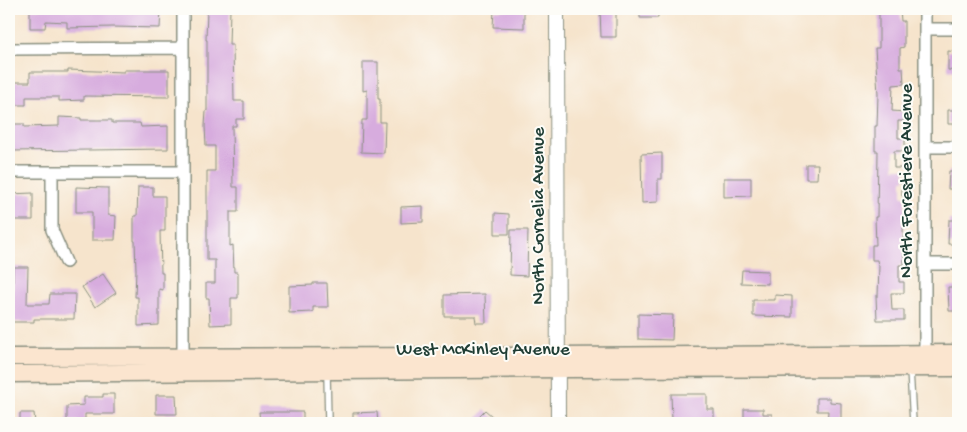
<svg xmlns="http://www.w3.org/2000/svg" width="967" height="432" viewBox="0 0 967 432" font-family="'Gochi Hand',sans-serif">
<style>
.building{fill:#d7acde}
.lines{fill:none;stroke-linecap:round;stroke-linejoin:round}
.service-casing{stroke:#8a9080;stroke-width:8}
.minor-casing{stroke:#8a9080;stroke-width:14}
.tertiary-casing{stroke:#8a9080;stroke-width:16}
.secondary-casing{stroke:#8a9080;stroke-width:19}
.service{stroke:#fff;stroke-width:5.5}
.minor{stroke:#fff;stroke-width:11}
.tertiary{stroke:#fff;stroke-width:14}
.secondary{stroke:#fbe5cf;stroke-width:16}
.labels{text-anchor:middle;dominant-baseline:central;stroke-width:4;stroke-linejoin:round;paint-order:stroke}
.street-label{font-size:19px;fill:#1f3d34;stroke:#fdfcf7}
</style>
<rect width="100%" height="100%" fill="#fdfcf7"/>
<filter id="ink" filterUnits="userSpaceOnUse"><feTurbulence type="fractalNoise" baseFrequency=".02" numOctaves="2"/><feDisplacementMap in="SourceGraphic" scale="10" xChannelSelector="R" yChannelSelector="G"/><feConvolveMatrix kernelMatrix="1 2 1 2 8 2 1 2 1" color-interpolation-filters="sRGB"/></filter>
<filter id="wash" filterUnits="userSpaceOnUse"><feTurbulence type="fractalNoise" baseFrequency=".0096" numOctaves="4" result="noise"/><feDisplacementMap in="SourceGraphic" scale="20" xChannelSelector="R" yChannelSelector="G"/><feGaussianBlur stdDeviation="1.12" result="paint"/><feColorMatrix in="noise" values="0 0 0 0 0 0 0 0 0 0 0 0 0 0 0 0 0 1.4 0 .05"/><feComposite in="paint" operator="in"/></filter>
<g filter="url(#wash)">
<rect width="100%" height="100%" fill="#f6e4cc"/>
<g id="blocks">
<path class="building" d="M30 9H161L160 28 113 27 67 28V22L46 21 45 28H30Z
M207 9H230L229 45H233L234 101H244V119H236V126H232L233 187H238V212H230V246L233 245 234 272H238V298H231V324L210 325 209 298H206V283H215V260H207V171H215V146H206L205 126 206 111H207V40H206Z
M600 9H616V37H601Z
M640 9H658V18H640Z
M879 9H900L901 21H904V47L900 48V68H903L904 84 893 85 892 111 905 112V121H898V138H905V151H894V168H905V180H902V196H905V227H903L904 265H899V282H904V293H891L892 310H904V320H877L876 296H878L879 265H878L877 260H872V245H876L875 217H877L878 151H875V126H877L878 94 875 48H879Z
M494 10H524V28L493 27Z
M948 51 958 52V71L948 70Z
M363 62H378V99H380V122H385L384 153 361 152 362 120H367V90L363 91Z
M68 70 124 72V70H169V97L84 96V100L59 101V97H26V105H9V82H30V72H68Z
M948 110H958V124H948Z
M59 117 81 118V120H112V123H140L141 127 168 126V149L11 151V143H9V124H24V127L59 126Z
M662 153V179H658V202L642 203 641 154Z
M806 164H818L817 179H806Z
M949 171H958V189H948Z
M724 178H751V196L724 197Z
M76 187 108 188V215L116 216 115 240H92V212H76Z
M138 187H153V196H165V231H160L161 273H163V290L159 289V325L138 326V297H135L136 270 135 241H134V216H137Z
M33 193V220H9V194Z
M423 206V222L401 223V207Z
M495 213 509 214V234H495Z
M949 220H958V244H948Z
M511 230H528L527 276 510 275Z
M13 267H28L27 304H49L50 294H75L74 319H34V322H9V290H13Z
M742 270 768 271V284L741 283Z
M103 274 116 293 95 307 82 287Z
M313 283H327L328 307H313V312L289 313V286L313 285Z
M948 287H958V311H949Z
M485 294 486 323H476L475 316H444V295Z
M775 295 792 296V317L753 316V300H775Z
M638 314 673 315 672 340 638 339Z
M103 394H114V414H85V421H67V406L84 405V397H103Z
M671 394H707V409H714V422H702V419L672 420Z
M156 395H176L177 414H156Z
M817 398H830V402L841 403V423H827L828 411H817Z
M744 409H763V414H772V423H744Z
M485 410 500 423H472Z
M259 412H303V423H260Z
M377 412 378 423H353V413Z
M20 413H34L35 423H20Z"/>
</g>
</g>
<g filter="url(#ink)">
<use href="#blocks" fill-opacity="0" stroke="#8a9080" stroke-width="1"/>
<g class="lines">
<defs>
<path id="service" d="M910 370 913 423
M327 373 328 423"/>
<path id="minor" d="M183 9V356
M925 9V354
M925 29H958
M9 49 183 48
M925 147H958
M9 172H183
M52 172V230L66 262
M925 264H958"/>
<path id="tertiary" d="M557 9 558 423"/>
<path id="secondary" d="M9 357 558 356 958 353
M9 374 558 369 958 368"/>
</defs>
<use href="#service" class="service-casing"/>
<use href="#minor" class="minor-casing"/>
<use href="#tertiary" class="tertiary-casing"/>
<use href="#secondary" class="secondary-casing"/>
<use href="#service" class="service"/>
<use href="#minor" class="minor"/>
<use href="#tertiary" class="tertiary"/>
<use href="#secondary" class="secondary"/>
</g>
</g>
<g class="labels">
<g class="street-label">
<text transform="translate(907 181) rotate(-90)">North Forestiere Avenue</text>
<text transform="translate(539 216) rotate(-90)">North Cornelia Avenue</text>
<text x="483" y="350">West McKinley Avenue</text>
</g>
</g>
<rect width="967" height="432" fill="none" stroke="#fdfcf7" stroke-width="30"/>
</svg>
